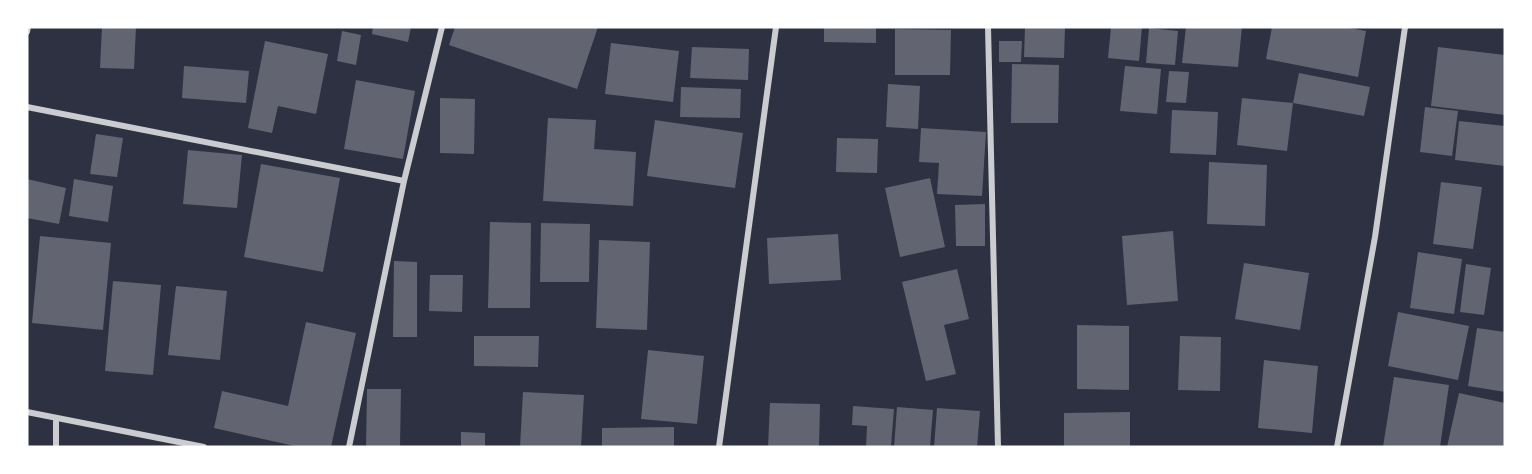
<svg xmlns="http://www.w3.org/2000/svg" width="1532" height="474" viewBox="0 0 1532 474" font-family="Quicksand,sans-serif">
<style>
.building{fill:#626471}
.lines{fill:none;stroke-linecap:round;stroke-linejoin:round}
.minor{stroke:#caccd0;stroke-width:6}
</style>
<rect width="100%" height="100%" fill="#2d3142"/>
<path class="building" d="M102 27H136L134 69 100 68Z
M373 27H411L408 42 372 34Z
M455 27H598L577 89 449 45Z
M824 27H876V43L824 42Z
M1025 27H1065L1064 58 1024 57Z
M1111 27H1142L1139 61 1108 58Z
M1186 27H1242L1238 67 1182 63Z
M1272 27H1344L1366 31 1358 77 1266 59Z
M1149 28 1178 31 1175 65 1146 63Z
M895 29 951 30 950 75H895Z
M342 31 361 35 356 65 337 61Z
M265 41 328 54 316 114 278 106 272 133 248 128Z
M999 41H1022L1021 62H999Z
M611 43 679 51 673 102 605 94Z
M692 47 749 49 748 80 690 78Z
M1438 47 1505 55V115L1431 106Z
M1012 64 1059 65 1058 123H1011Z
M184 66 249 71 246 103 182 98Z
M1125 66 1161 69 1157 114 1120 111Z
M1169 71 1189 72 1186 103 1166 102Z
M1299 73 1370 87 1364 116 1293 103Z
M356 80 415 91 403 159 344 149Z
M888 84 920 86 918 129 886 127Z
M681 87 741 89 740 118 680 117Z
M440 98 475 99 474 154 440 153Z
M1242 98 1293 103 1287 151 1237 145Z
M1425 107 1458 111 1452 156 1420 152Z
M1172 110 1218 112 1216 155 1170 153Z
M548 118 596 120 594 149 636 152 633 206 543 201Z
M655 120 743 133 735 188 647 176Z
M1459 121 1505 126V166L1455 160Z
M921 128 986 132 982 196 937 194 939 163 919 162Z
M96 134 123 138 117 177 90 174Z
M837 138 878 139 877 173 836 172Z
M188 150 242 155 237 208 183 204Z
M1209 162 1267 165 1265 226 1207 224Z
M261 164 340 178 323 272 244 257Z
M930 178 945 247 900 257 885 188Z
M27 179 66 188 59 224 27 218Z
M74 179 113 186 108 222 69 216Z
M1441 182 1482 187 1473 249 1433 244Z
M985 204V246H956L955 205Z
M490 222 531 223 530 308H488Z
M541 223 590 224 589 282H540Z
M1173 231 1178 301 1127 305 1122 236Z
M838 234 841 280 769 284 767 238Z
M40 236 111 243 103 330 32 323Z
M599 240 650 242 647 330 596 328Z
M1418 252 1462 259 1454 314 1410 308Z
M394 261 417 262V337H393Z
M1244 263 1309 273 1300 330 1235 319Z
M1466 264 1491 268 1484 315 1460 312Z
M957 269 969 319 944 325 956 374 926 381 902 282Z
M430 275H463L462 312 429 311Z
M113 281 161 285 153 375 105 371Z
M176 286 227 291 220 360 168 355Z
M1398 312 1469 326 1458 380 1388 366Z
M306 322 356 333 331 447H299L214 428 222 391 288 406Z
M1077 325 1129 326V390L1077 389Z
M1477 328 1505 332V392L1468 386Z
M474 336H539L538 367 474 366Z
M1180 336 1221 337 1220 391 1178 390Z
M648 350 704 356 697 424 641 419Z
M1264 360 1318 366 1312 433 1258 428Z
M1394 377 1449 385 1440 447H1383Z
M367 389H401L400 447H366Z
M523 392 584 395 581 447H520Z
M1459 393 1505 403 1504 447H1447Z
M770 403 820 404 819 447H768Z
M853 406 894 409 891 447H866L867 426 852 425Z
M897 407 933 410 930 447H894Z
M937 408 980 411 977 447H934Z
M1130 412V447H1064V413Z
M674 427V447H602V428Z
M461 432 485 433V447H461Z"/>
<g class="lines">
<path class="minor" d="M988 27 998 447
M27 32 28 27
M27 107 404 181
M27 412 204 447
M56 447V419
M349 447 404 181 442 27
M719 447 776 27
M1337 447 1375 237 1405 27"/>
</g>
<rect width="1532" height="474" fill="none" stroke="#ffffff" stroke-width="57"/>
</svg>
